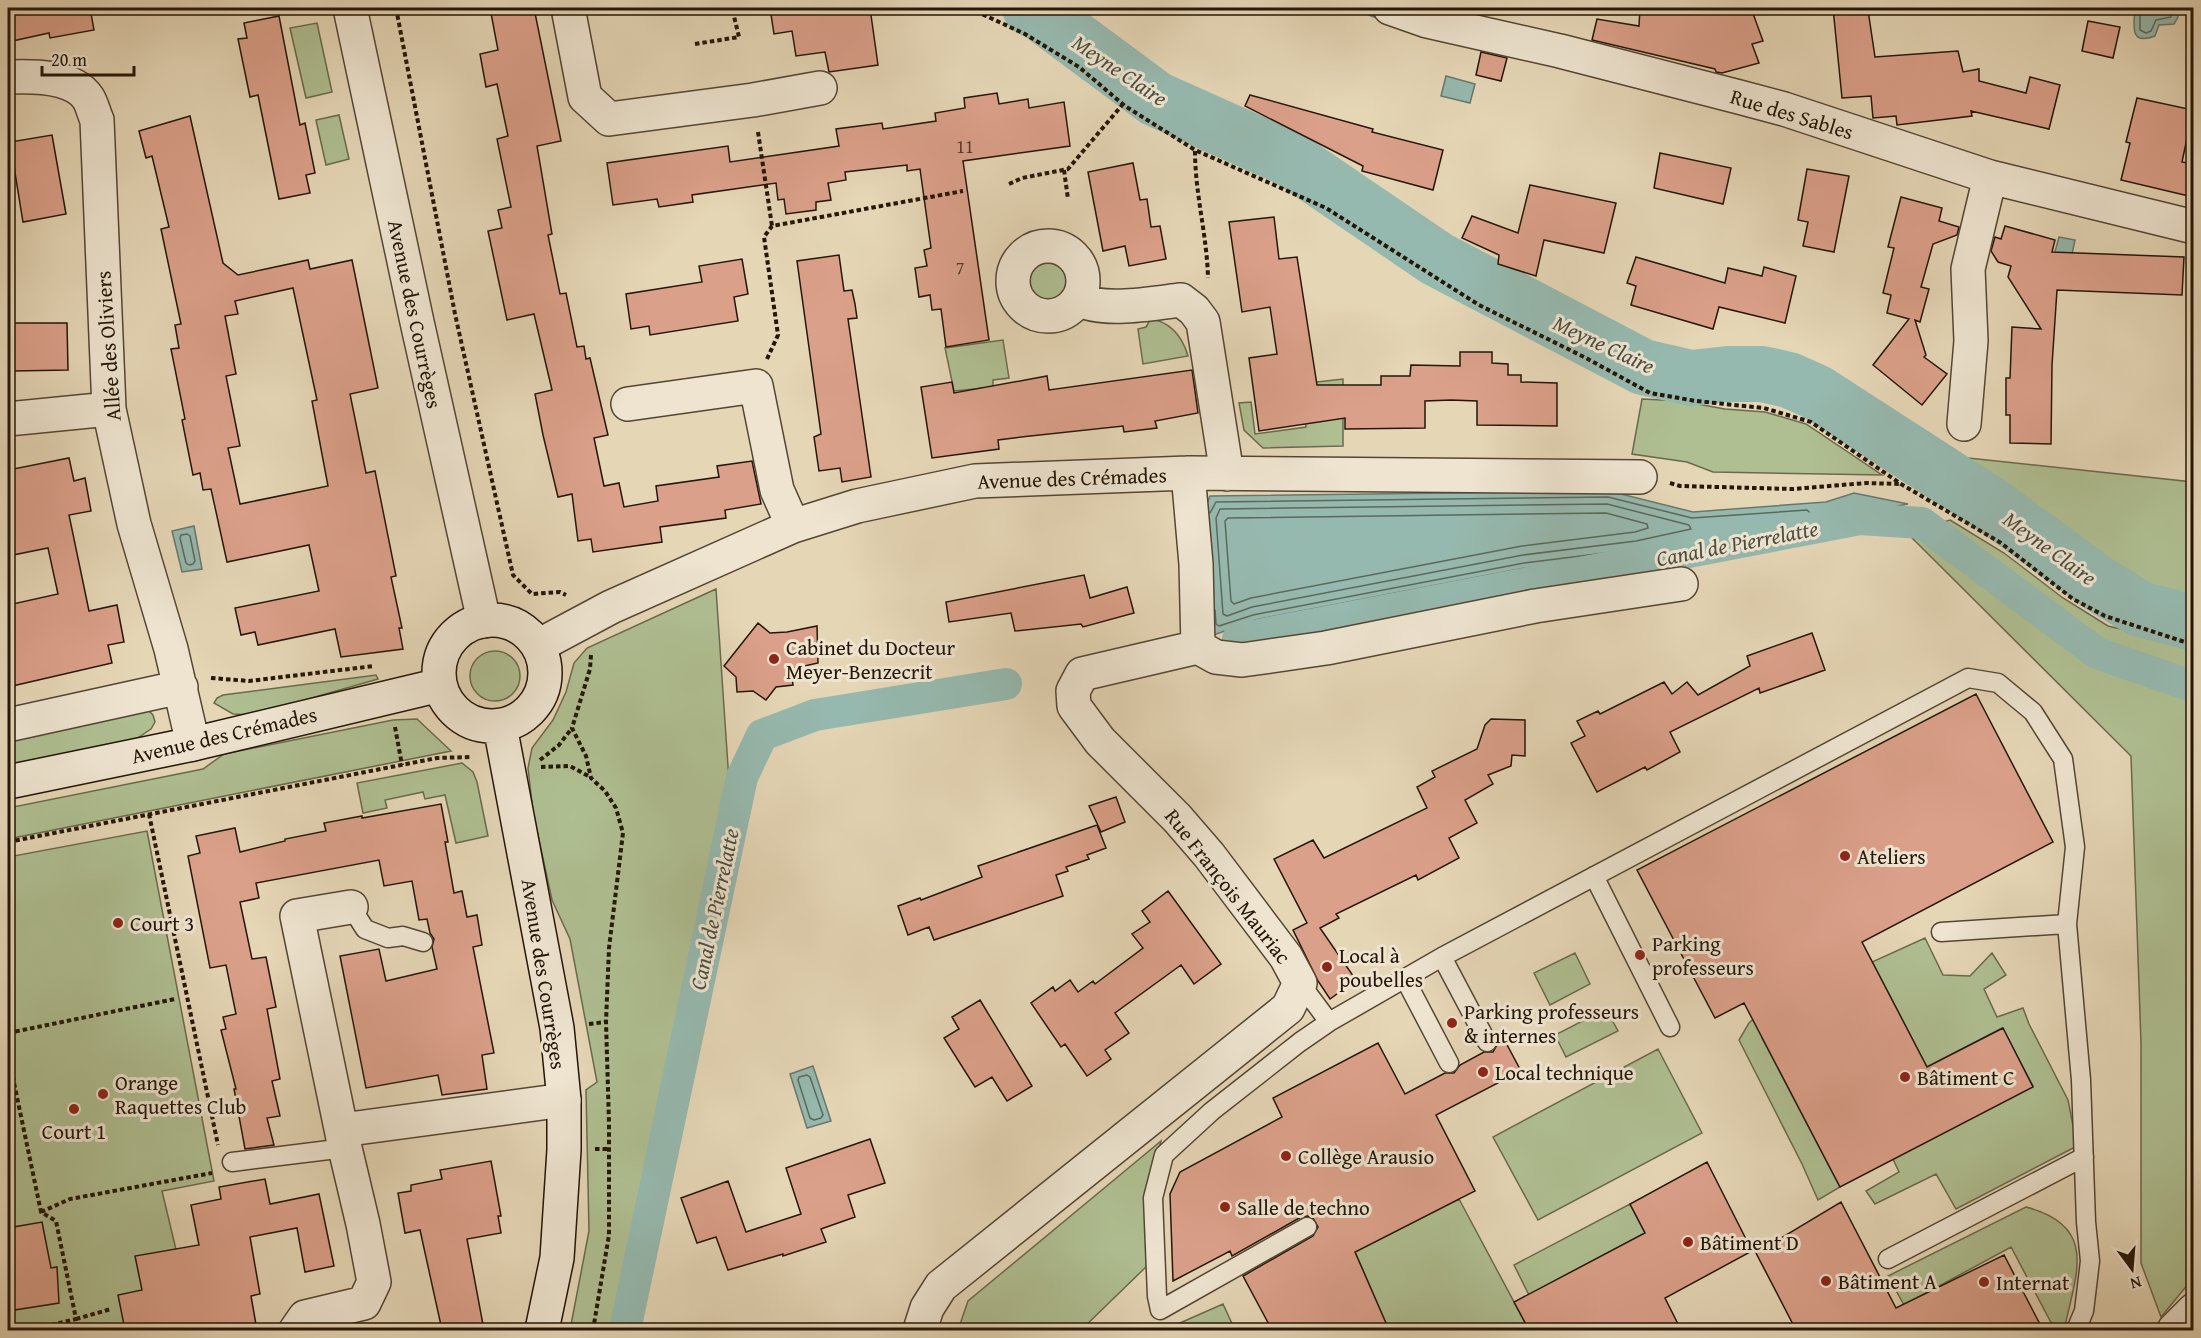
<svg xmlns="http://www.w3.org/2000/svg" width="2201" height="1338" viewBox="0 0 2201 1338" font-family="'Gentium Book Plus',serif">
<style>
.green{fill:#afbf92;stroke:#6a6a4d;stroke-width:1.5}
.water{fill:#96b9af;stroke:#68786c;stroke-width:1.5}
.lines{fill:none;stroke-linecap:round;stroke-linejoin:round}
.shore{stroke:#5d685c;stroke-width:1.5}
.stream{stroke:#68786c;stroke-width:9}
.canal{stroke:#96b9af;stroke-width:32}
.river{stroke:#96b9af;stroke-width:56}
.building{fill:#dba08a;stroke:#241608;stroke-width:1.5;fill-rule:evenodd}
.lane-casing{stroke:#544634;stroke-width:21}
.street-casing{stroke:#544634;stroke-width:36}
.secondary-casing{stroke:#241608;stroke-width:36}
.path{stroke:#241608;stroke-width:4;stroke-dasharray:4.5 3;stroke-linecap:butt}
.lane{stroke:#eee4d0;stroke-width:18}
.street{stroke:#eee4d0;stroke-width:33}
.secondary{stroke:#eee4d0;stroke-width:33}
.poi-dot{fill:#8f2418;stroke:#eee4d0;stroke-width:2}
.labels{text-anchor:middle;dominant-baseline:central;stroke-width:6;stroke-linejoin:round;paint-order:stroke}
.number-label{font-size:18px;fill:#523828}
.street-label{font-size:21px;fill:#241608;stroke:#eee4d0}
.poi-label{font-size:21px;fill:#241608;stroke:#eee4d0;text-anchor:start}
.water-label{font-size:22px;font-style:italic;fill:#4c4f42;stroke:#eee4d0}
</style>
<rect width="100%" height="100%" fill="#e5d6b6"/>
<filter id="stains"><feTurbulence type="fractalNoise" baseFrequency=".00333" numOctaves="4"/><feColorMatrix values="0 0 0 0 .2 0 0 0 0 .09 0 0 0 0 .02 0 0 0 .5 -.17"/></filter>
<radialGradient id="worn" r=".72"><stop offset=".6" stop-color="#630" stop-opacity="0"/><stop offset="1" stop-color="#630" stop-opacity=".3"/></radialGradient>
<path class="green" d="M317 23 332 92 306 98 290 28Z
M339 115 349 159 326 165 316 120Z
M1028 281a21 21 0 1 1 42 0a21 21 0 1 1-42 0Z
M1147 318C1170 321 1182 335 1188 356L1143 364 1138 329 1146 327 1149 322Z
M1003 340 1009 378 993 380V387L954 391 945 348Z
M1343 379V446L1263 448 1244 430 1239 403 1251 402 1255 434 1306 427 1303 407 1308 383Z
M1642 399 1681 401 1725 409 1765 412 1806 424 1882 475 1713 472 1687 462 1632 454Z
M1940 455 2193 482V610L2123 582Z
M1950 520 2004 553 2063 598 2108 626 2166 640 2193 649 2194 1277 2161 1317 2141 1263V1043L2131 756 1900 526H1930Z
M716 589 729 781 617 1330H570L589 1231 586 1090 597 1082 570 939 552 900 533 812 528 768 532 748 553 720 566 692 574 663 587 648Z
M470 676a25 25 0 1 1 50 0a25 25 0 1 1-50 0Z
M376 675 378 679 252 715 233 714 214 703 217 698 223 695Z
M148 710 153 715 155 722 151 729 136 739 8 765V739Z
M417 719 451 751 8 839V808L203 769 224 754 393 720Z
M462 763 473 772 477 782 488 836 456 843 445 795 425 799 423 792 385 800 387 808 363 813 357 783Z
M147 831 214 1181 162 1191 179 1262 158 1265 170 1330H8V857Z
M1925 938 1943 975 1970 976 1992 953 2006 975 1984 989 1997 1017 2023 1008 2029 1024 2068 1100 2077 1146 1956 1209 1936 1174 1875 1204 1866 1191 1899 1172 1893 1159 2033 1086 2002 1028 1927 1067 1872 962Z
M1575 953 1590 984 1550 1005 1534 973Z
M1606 1009 1618 1031 1566 1057 1555 1035Z
M1763 1010 1762 1038 1840 1187 1818 1200 1802 1164 1739 1040 1749 1023Z
M1658 1049 1702 1133 1538 1220 1493 1137Z
M1161 1141 1153 1174 1148 1265 1081 1330H958L968 1301Z
M1459 1199 1529 1330H1389L1355 1252Z
M1630 1204 1645 1233 1529 1295 1514 1265Z
M2026 1207C2099 1226 2076 1274 2064 1330H2055L2011 1247 1904 1305 1888 1276Z
M1223 1304 1235 1330H1164Z"/>
<path class="water" d="M2135 8H2178V17L2174 24 2159 25 2155 36C2129 46 2134 25 2135 8Z
M1446 76 1475 84 1470 103 1441 96Z
M2059 237 2075 240 2068 272 2050 270Z
M1609 491 1693 512 1826 502 1854 493 1908 504 1639 555 1525 568 1255 620 1211 636 1202 515 1210 496Z
M194 526 202 569 182 572 172 531Z
M813 1066 831 1121 807 1128 790 1074Z"/>
<g class="lines">
<path class="shore" d="M2140 8V30L2146 33 2151 31 2156 20 2171 17 2172 8
M1607 504 1689 525 1691 529 1636 541 1523 555 1252 607 1227 616 1223 614 1216 518 1220 509Z
M1210 513 1216 502 1608 497 1692 518 1807 510 1810 513 1808 516 1637 549 1524 563 1253 615 1219 626 1216 624 1215 610
M1606 513 1647 524 1648 528 1635 532 1522 546 1251 598 1234 604 1231 601 1225 521 1228 518Z
M187 534 190 536 195 561 193 564 189 565 186 563 180 538 181 535Z
M807 1075 810 1077 823 1115 821 1118 814 1120 810 1118 798 1080 799 1077Z"/>
<path class="stream" d="M1361 8 1387 18"/>
<path class="canal" d="M1238 639 1860 519 1922 523 2097 653 2194 687
M625 1330 742 777 762 735 815 715 1006 684"/>
<path class="river" d="M1030 8 1040 13 1156 99 1290 159 1437 259 1643 367 1691 378 1728 374H1762L1789 380 1816 392 1994 507 2099 584 2140 609 2194 623"/>
</g>
<path class="building" d="M8 8H90L94 30 50 38 49 33 8 42Z
M490 8H534L561 141 537 146 552 234 548 235 560 294 566 293 577 347 584 346 586 359 590 358 608 435 594 438 604 486 619 483 624 507 658 501 656 486 719 477 717 466 752 461 761 504 725 510 726 518 660 527 662 542 593 552 591 539 578 541 572 494 558 497 543 435 535 394 552 390 534 314 507 320 488 231 502 228 498 210 511 207 497 139 508 136 497 84 486 87 480 54 498 50Z
M770 8H870L878 65 829 72 825 52 796 56 792 31 774 34Z
M1640 8H1751L1763 41 1752 44 1759 63 1722 73 1716 72 1715 69 1592 40 1597 19 1639 26Z
M1833 8H1859L1860 11 1868 10 1875 57 1958 51 1963 72 1979 69V81L2026 93 2030 77 2060 85 2049 129 1971 111 1972 116 1897 125 1896 116 1873 118 1871 96 1842 98Z
M279 16 300 125 305 123 315 173 306 175 310 193 279 199 258 95 250 97 238 39 247 38 244 23Z
M2088 21 2120 27 2113 58 2082 51Z
M1481 52 1507 58 1501 81 1476 75Z
M997 93 999 104 1028 99 1029 108 1064 102 1070 146 963 161 989 340 946 347 941 309 932 310 930 295 919 297 915 268 927 266 924 250 931 248 920 169 907 171V165L845 172 846 180 828 183 831 200 816 202V210L786 214 784 199 778 200 776 183 692 195 693 202 659 207 657 199 613 205 607 163 728 146 730 162 839 146 836 129 882 123 883 129 936 121 935 113 965 108 964 98Z
M1250 95 1373 129 1372 132 1443 150 1433 190 1362 171 1363 166 1245 106Z
M2137 98 2193 110 2182 162 2193 164V197L2121 180 2130 143 2126 142Z
M190 116 223 263 238 275 308 260 310 269 352 260 378 388 350 394 366 473 375 471 396 576 391 577 402 628H399L403 649 341 657 335 629 258 645 255 632 241 635 235 608 319 591 309 545 227 562 211 489 203 490 200 473 193 475 182 420 185 419 171 349 179 348 175 325 181 324 161 229 169 227 152 156 146 158 139 131ZM293 288 317 400 312 401 328 486 240 504 228 448 240 446 226 376 236 374 225 316 238 314 235 301Z
M52 135 66 214 23 222 10 142Z
M1660 153 1731 168 1723 204 1654 188Z
M1133 163 1140 200 1147 199 1151 227 1160 226 1166 259 1129 266 1125 246 1103 251 1088 172Z
M1807 169 1849 176 1834 252 1803 246 1808 222 1798 220Z
M1530 185 1616 203 1604 253 1544 240 1536 276 1498 264 1499 255 1462 238 1472 216 1518 233Z
M1901 197 1942 208 1939 221 1959 227 1957 235 1933 244 1921 287 1929 289 1920 322 1915 320 1926 355 1924 357 1947 374 1922 405 1873 365 1909 319 1887 313 1891 295 1883 293 1894 248 1888 247Z
M1274 217 1279 259 1297 257 1317 385H1381V376H1410L1411 365 1460 366V352H1492V363L1508 364V375H1521V382L1557 383V426L1477 425V401L1451 400 1425 401V428L1345 429V418L1259 431 1249 358 1277 354 1270 307 1242 312 1229 222Z
M2005 226 2055 240 2052 252 2184 257 2182 295 2057 290 2052 365 2051 444 2010 443V415H2006V378H2010L2012 327 2041 329 2008 277 2011 266 1998 262 1991 251 1995 237 2001 239Z
M839 255 844 291 852 290 855 304 857 318 848 319 871 477 842 482 840 468 819 471 814 437 821 434 797 261Z
M1636 257 1725 283 1728 268 1762 276 1764 267 1796 276 1785 323 1719 307 1713 329 1631 305 1636 286 1627 283Z
M742 259 748 294 734 297 738 321 650 335 649 326 631 329 626 294 702 282 699 266Z
M13 323H67L68 370 13 371V368H8V325Z
M1192 370 1198 413 1155 421 1157 428 1124 432 1123 426 1021 437 998 440 999 449 932 458 921 387 952 382 954 393 1047 376 1049 390Z
M69 458 74 481 85 478 91 511 69 515 89 611 117 605 124 642 108 645 112 663 8 687V605L58 594 48 548 8 556V470Z
M1084 575 1090 598 1127 587 1134 613 1083 627 1081 624 1015 631 1011 613 949 622 946 602Z
M758 623 770 633 787 632 817 626 818 663 791 669 793 685 776 687 766 700 753 691 737 692 736 677 724 666Z
M1812 633 1825 670 1760 693 1759 688 1670 732 1680 752 1647 770 1645 767 1597 792 1571 743 1585 736 1577 721 1598 711 1600 714 1664 682 1672 694 1687 682 1698 695 1750 666 1747 656Z
M1976 694 2053 842 1862 942 1927 1067 2003 1028 2033 1087 1840 1187 1744 1003 1715 1018 1637 870Z
M1491 719 1525 720V756L1512 755 1511 766 1488 775 1493 784 1465 800 1477 823 1449 838 1459 858 1418 880 1416 875 1336 914 1339 918 1320 928 1356 980 1330 999 1318 981 1293 930 1307 923 1274 859 1313 840 1324 858 1427 808 1417 787 1435 777 1432 771 1477 749 1485 725Z
M1116 797 1125 822 1101 832 1089 806Z
M441 804 448 842H445L454 893 462 891 467 917 477 915 482 945 473 947 494 1053 482 1055 487 1089 442 1095 438 1075 366 1088 340 956 379 949 386 981 437 969 432 947 434 939 430 933 427 919 419 920 412 881 384 886 379 860 256 883 259 898 240 902 252 959 266 957 276 1007 267 1009 280 1079 272 1081 280 1116 267 1118 274 1145 245 1149 234 1089H236L221 1030 226 1029 223 1017 236 1014 226 965 210 968 188 856 200 853 196 836 235 828 240 852 285 841V839L326 831 324 823 362 816V818Z
M1097 825 1106 848 1087 855 1089 859 1066 867 1068 871 1056 875 1063 896 934 940 929 927 908 935 898 906 920 898 921 900 982 877 978 866Z
M1168 891 1221 964 1194 984 1181 965 1115 1013 1129 1033 1105 1050 1111 1059 1087 1076 1065 1044 1061 1047 1031 1003 1053 987 1055 991 1070 980 1078 992 1093 981 1095 984 1143 948 1132 934 1150 922 1142 911Z
M980 1000 1032 1086 1007 1101 992 1077 975 1087 944 1038 959 1029 952 1017Z
M1505 1041 1521 1071 1436 1115 1475 1191 1355 1252 1389 1330H1272L1243 1276 1313 1236 1318 1227 1313 1218 1308 1216 1301 1217 1232 1256 1230 1251 1173 1281 1170 1194 1180 1172 1282 1117 1273 1098 1378 1043 1405 1094 1445 1073H1454L1460 1065 1484 1052H1493L1497 1045Z
M870 1139 885 1183 848 1195 855 1217 821 1229 826 1242 783 1256V1254L728 1270 716 1237 697 1243 681 1198 728 1181 746 1232 801 1214 786 1168Z
M491 1161 501 1216H498L501 1233 467 1239 484 1330H442L420 1230 405 1233 398 1193 411 1191V1185L442 1179 440 1170Z
M1707 1162 1752 1251 1665 1298 1681 1330H1529L1514 1302 1645 1233 1630 1204Z
M265 1179 270 1204 319 1194 334 1266 305 1272 297 1228 250 1237 260 1294 251 1296 257 1330H125L118 1295 142 1290 135 1256 199 1245 191 1205 221 1199 219 1187Z
M1841 1202 1896 1308 2004 1255 2043 1330H1796L1756 1253Z
M42 1222 51 1268 57 1267 59 1303 8 1311V1228Z"/>
<g class="lines">
<defs>
<path id="lane" d="M1594 876 1670 1027
M351 907 365 929 388 938 403 936 423 942
M1941 932 2067 924
M1442 957 1487 1042
M1405 979 1449 1063
M1300 983 1329 1022
M232 1162 345 1148
M1307 1227 1160 1310 1157 1296 1153 1198 1164 1155 1212 1111 1300 1042 1329 1022 1442 957 1968 678 1998 683 2033 712 2063 759 2075 847 2067 924 2081 1080 2086 1222 2090 1261 2084 1311 2076 1330
M1888 1259 2084 1157"/>
<path id="street" d="M350 8 417 322 484 621
M568 8 585 97 609 119 753 100 820 88
M1390 8 1427 21 1560 51 1739 97 1784 109 1990 177 2194 227
M8 77C32 76 73 75 88 98 92 104 94 114 97 120L109 409 134 524 171 649 193 744
M1013 281a35 35 0 1 1 70 0a35 35 0 1 1-70 0Z
M1079 299C1102 313 1155 303 1181 300L1194 310 1203 322 1227 474
M628 404 756 386 777 490 793 526
M8 419 109 409
M1964 424 1971 341 1968 269 1990 177
M538 646 611 607 793 526 857 506 975 481 1188 473 1640 477
M1198 647 1216 657 1242 660 1326 648 1535 606 1681 584
M8 725 181 687
M342 1130 564 1100
M296 1330 305 1317 364 1303 374 1282 363 1224 345 1148 297 916 351 907
M920 1330 927 1308 941 1286 1288 1008 1300 983 1286 957 1209 855 1177 818 1100 741 1074 706 1073 691 1082 674 1198 647 1196 564 1188 473
M2174 1330 2194 1310"/>
<path id="secondary" d="M439 673a53 53 0 1 1 106 0a53 53 0 1 1-106 0Z
M500 726 557 1028 564 1100V1150L557 1258 542 1330
M8 782 193 744 440 685"/>
</defs>
<use href="#lane" class="lane-casing"/>
<use href="#street" class="street-casing"/>
<use href="#secondary" class="secondary-casing"/>
<path class="path" d="M396 8 455 314 513 575 532 594 560 592 566 595
M969 8 1025 34 1079 67 1125 106 1195 150 1326 208 1479 305 1586 358 1650 393 1696 401 1764 408 1811 422 1901 484 2001 543 2073 599 2105 616 2194 645
M695 44 739 37 732 8
M758 132 772 226
M1195 151C1195 194 1207 235 1208 278
M1064 170 1068 199
M1009 184 1022 178 1068 169 1123 104
M767 359 778 335 764 237 772 226 963 191
M1670 483 1680 486 1793 489 1866 483 1901 484
M591 655 590 669 572 728 586 756 591 778 605 791 616 808 623 833 609 948 606 1022 609 1123V1235L593 1330
M211 678 249 681 374 666
M395 727 402 765
M540 760 559 745 572 728
M541 767 570 766 590 777
M149 814 218 1145
M8 842 437 758 470 757
M589 1024 606 1022
M8 1033 175 999
M8 1054 41 1212 56 1221 76 1319 31 1330
M595 1149H609
M41 1212 70 1199 212 1173
M76 1319 111 1309"/>
<use href="#lane" class="lane"/>
<use href="#street" class="street"/>
<use href="#secondary" class="secondary"/>
</g>
<g class="poi-dot">
<circle cx="774" cy="659" r="6"/>
<circle cx="1845" cy="856" r="6"/>
<circle cx="118" cy="923" r="6"/>
<circle cx="1640" cy="955" r="6"/>
<circle cx="1327" cy="967" r="6"/>
<circle cx="1452" cy="1023" r="6"/>
<circle cx="1483" cy="1072" r="6"/>
<circle cx="1905" cy="1077" r="6"/>
<circle cx="103" cy="1094" r="6"/>
<circle cx="74" cy="1109" r="6"/>
<circle cx="1286" cy="1156" r="6"/>
<circle cx="1225" cy="1207" r="6"/>
<circle cx="1688" cy="1242" r="6"/>
<circle cx="1826" cy="1281" r="6"/>
<circle cx="1984" cy="1282" r="6"/>
</g>
<g class="labels">
<g class="number-label">
<text x="965" y="146">11</text>
<text x="960" y="267">7</text>
</g>
<g class="street-label">
<text transform="translate(1792 114) rotate(17)">Rue des Sables</text>
<text transform="translate(415 314) rotate(78)">Avenue des Courrèges</text>
<text transform="translate(108 346) rotate(-94)">Allée des Oliviers</text>
<text transform="translate(1072 478) rotate(-2)">Avenue des Crémades</text>
<text transform="translate(224 735) rotate(-13)">Avenue des Crémades</text>
<text transform="translate(1228 886) rotate(52)">Rue François Mauriac</text>
<text transform="translate(544 974) rotate(81)">Avenue des Courrèges</text>
</g>
<g class="poi-label">
<text x="786" y="647">Cabinet du Docteur<tspan x="786" dy="24">Meyer-Benzecrit</tspan></text>
<text x="1857" y="856">Ateliers</text>
<text x="130" y="923">Court 3</text>
<text x="1652" y="943">Parking<tspan x="1652" dy="24">professeurs</tspan></text>
<text x="1339" y="955">Local à<tspan x="1339" dy="24">poubelles</tspan></text>
<text x="1464" y="1011">Parking professeurs<tspan x="1464" dy="24">&amp; internes</tspan></text>
<text x="1495" y="1072">Local technique</text>
<text x="1917" y="1077">Bâtiment C</text>
<text x="115" y="1082">Orange<tspan x="115" dy="24">Raquettes Club</tspan></text>
<text x="74" y="1131" text-anchor="middle">Court 1</text>
<text x="1298" y="1156">Collège Arausio</text>
<text x="1237" y="1207">Salle de techno</text>
<text x="1700" y="1242">Bâtiment D</text>
<text x="1838" y="1281">Bâtiment A</text>
<text x="1996" y="1282">Internat</text>
</g>
<g class="water-label">
<text transform="translate(1120 70) rotate(34)">Meyne Claire</text>
<text transform="translate(1604 344) rotate(25)">Meyne Claire</text>
<text transform="translate(1737 543) rotate(-11)">Canal de Pierrelatte</text>
<text transform="translate(2050 548) rotate(36)">Meyne Claire</text>
<text transform="translate(714 909) rotate(-78)">Canal de Pierrelatte</text>
</g>
</g>
<rect width="2201" height="1338" fill="none" stroke="#e5d6b6" stroke-width="30"/>
<rect x="9" y="9" width="2183" height="1320" fill="none" stroke="#241608" stroke-width="3"/>
<rect x="15" y="15" width="2171" height="1308" fill="none" stroke="#241608" stroke-width="1.5"/>
<g transform="translate(2132 1269) rotate(164)" stroke="#eee4d0" stroke-width="4.5" paint-order="stroke">
<path d="M0-4.5L10 22L0 15L-10 22Z" fill="#241608"/>
<text y="-9" font-size="16" font-weight="bold" text-anchor="middle" fill="#241608">N</text>
</g>
<path d="M42 66v9h92v-9" fill="none" stroke="#241608" stroke-width="3"/>
<text x="51" y="66" font-size="18" fill="#241608" stroke="#eee4d0" stroke-width="4.5" paint-order="stroke">20 m</text>
<rect width="100%" height="100%" filter="url(#stains)"/>
<rect width="100%" height="100%" fill="url(#worn)"/>
</svg>
